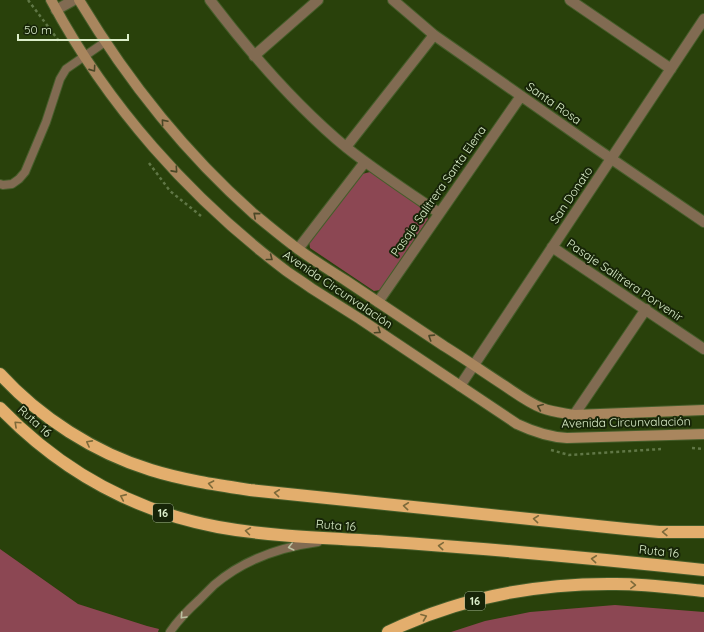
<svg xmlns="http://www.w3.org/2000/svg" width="704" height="632" viewBox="0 0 704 632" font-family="Quicksand,sans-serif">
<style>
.green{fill:#8c4753}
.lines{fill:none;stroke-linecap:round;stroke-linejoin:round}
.lane-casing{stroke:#455d2a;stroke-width:10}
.street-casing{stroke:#455d2a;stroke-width:12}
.secondary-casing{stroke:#455d2a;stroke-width:12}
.highway-casing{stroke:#455d2a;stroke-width:14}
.path{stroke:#607746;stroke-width:2.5;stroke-dasharray:3 3;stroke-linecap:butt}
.lane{stroke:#816b52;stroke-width:8}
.street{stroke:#816b52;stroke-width:10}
.secondary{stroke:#a9865e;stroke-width:10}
.highway{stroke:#e3ae6d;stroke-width:12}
.oneway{stroke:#4a4726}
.oneway2{stroke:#7d6a3a}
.oneway3{stroke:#bcc0a0}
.labels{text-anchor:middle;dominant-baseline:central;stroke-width:4;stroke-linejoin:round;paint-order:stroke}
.shield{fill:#172508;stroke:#a0b290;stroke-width:1}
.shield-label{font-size:11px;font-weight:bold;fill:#dbeeca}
.street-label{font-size:12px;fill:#dbeeca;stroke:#172508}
</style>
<rect width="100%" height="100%" fill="#29410b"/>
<path class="green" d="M370 172 426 208 428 219 380 290 374 291 310 248 309 241 362 174Z
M0 549 78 604 147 626 159 629 158 632H0Z
M615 605 704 612V632H451L485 621 530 612Z"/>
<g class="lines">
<defs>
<path id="lane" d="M0 184 3 185 12 184 19 179 25 172 46 122 60 79 66 69 105 42
M170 632C178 620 188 610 199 600 204 595 209 590 214 585 243 560 281 547 318 542"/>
<path id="street" d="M210 0C251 54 295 105 347 148 376 171 408 192 439 213
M393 0 434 35 597 149 704 222
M570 0 671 69
M56 10 74 0
M254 56 318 0
M346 147 434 35
M552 247 704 349
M298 249 365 162
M378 302 521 96
M460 386 704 19
M574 415 646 309"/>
<path id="secondary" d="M51 0C107 105 190 198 285 270 293 276 303 282 311 288 327 298 344 309 360 319 412 354 465 389 517 424 534 432 549 437 567 438L704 434
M79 0C127 80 184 152 254 214 269 226 283 238 298 249 313 260 329 270 345 280 378 302 411 324 444 346 465 359 485 373 505 386 517 394 529 403 542 408 552 412 563 413 574 415L704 410"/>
<path id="highway" d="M0 374C39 417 95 453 151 470 183 480 217 485 250 490L626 529 659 532H704
M0 408C60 470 133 511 218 527 284 539 352 538 419 544 514 551 609 560 704 570
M388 632C459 598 538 583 616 584 645 584 675 588 704 591"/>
</defs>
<use href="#lane" class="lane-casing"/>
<use href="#street" class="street-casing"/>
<use href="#secondary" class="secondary-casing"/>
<use href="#highway" class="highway-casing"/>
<path class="path" d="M28 0 59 41
M149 163 170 191 201 216
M692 448 704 449
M551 450 569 455 661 449"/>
<use href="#lane" class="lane"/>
<use href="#street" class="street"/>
<use href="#secondary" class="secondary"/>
<use href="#highway" class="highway"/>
</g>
<defs><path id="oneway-chevron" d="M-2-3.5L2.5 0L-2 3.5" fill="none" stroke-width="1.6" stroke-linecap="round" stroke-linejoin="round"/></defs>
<g class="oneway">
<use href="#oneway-chevron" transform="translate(93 69) rotate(55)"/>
<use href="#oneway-chevron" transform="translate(164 122) rotate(-131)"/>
<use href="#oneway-chevron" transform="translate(175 170) rotate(48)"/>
<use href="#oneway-chevron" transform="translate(256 215) rotate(-139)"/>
<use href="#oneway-chevron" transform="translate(270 258) rotate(38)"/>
<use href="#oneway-chevron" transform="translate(378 331) rotate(34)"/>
<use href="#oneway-chevron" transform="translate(431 337) rotate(-147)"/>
<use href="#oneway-chevron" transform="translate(540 407) rotate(-157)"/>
</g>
<g class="oneway2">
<use href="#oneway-chevron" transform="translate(17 424) rotate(-137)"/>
<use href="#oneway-chevron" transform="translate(89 443) rotate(-152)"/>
<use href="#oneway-chevron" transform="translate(211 484) rotate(-169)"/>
<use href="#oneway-chevron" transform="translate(277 493) rotate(-174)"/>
<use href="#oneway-chevron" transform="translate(123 497) rotate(-156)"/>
<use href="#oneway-chevron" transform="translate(406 506) rotate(-174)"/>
<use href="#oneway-chevron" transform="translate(536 519) rotate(-174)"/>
<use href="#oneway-chevron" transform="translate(248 531) rotate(-172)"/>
<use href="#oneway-chevron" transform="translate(665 532) rotate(-178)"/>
<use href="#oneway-chevron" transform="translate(441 546) rotate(-175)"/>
<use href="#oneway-chevron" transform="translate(594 559) rotate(-174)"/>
<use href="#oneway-chevron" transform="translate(633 585) rotate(2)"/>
<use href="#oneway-chevron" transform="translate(424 617) rotate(-21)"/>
</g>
<g class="oneway3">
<use href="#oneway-chevron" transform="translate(291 547) rotate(166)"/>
<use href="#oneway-chevron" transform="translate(183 616) rotate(133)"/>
</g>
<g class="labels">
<g class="shield">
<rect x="153" y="504" width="20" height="18" rx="3"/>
<rect x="465" y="592" width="20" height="18" rx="3"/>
</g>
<g class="shield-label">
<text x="163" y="513">16</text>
<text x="475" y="601">16</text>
</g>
<g class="street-label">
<text transform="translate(554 103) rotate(35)">Santa Rosa</text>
<text transform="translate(438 191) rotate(-55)">Pasaje Salitrera Santa Elena</text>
<text transform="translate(571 195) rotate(-56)">San Donato</text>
<text transform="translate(625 280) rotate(34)">Pasaje Salitrera Porvenir</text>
<text transform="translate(338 289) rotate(34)">Avenida Circunvalación</text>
<text transform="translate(35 421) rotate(42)">Ruta 16</text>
<text transform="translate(626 422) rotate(-1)">Avenida Circunvalación</text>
<text transform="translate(336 525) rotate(4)">Ruta 16</text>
<text transform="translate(659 551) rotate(6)">Ruta 16</text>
</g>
</g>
<path d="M18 34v6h110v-6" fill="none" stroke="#dbeeca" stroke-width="2"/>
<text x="24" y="34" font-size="12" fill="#dbeeca" stroke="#172508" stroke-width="3" paint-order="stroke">50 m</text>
</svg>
